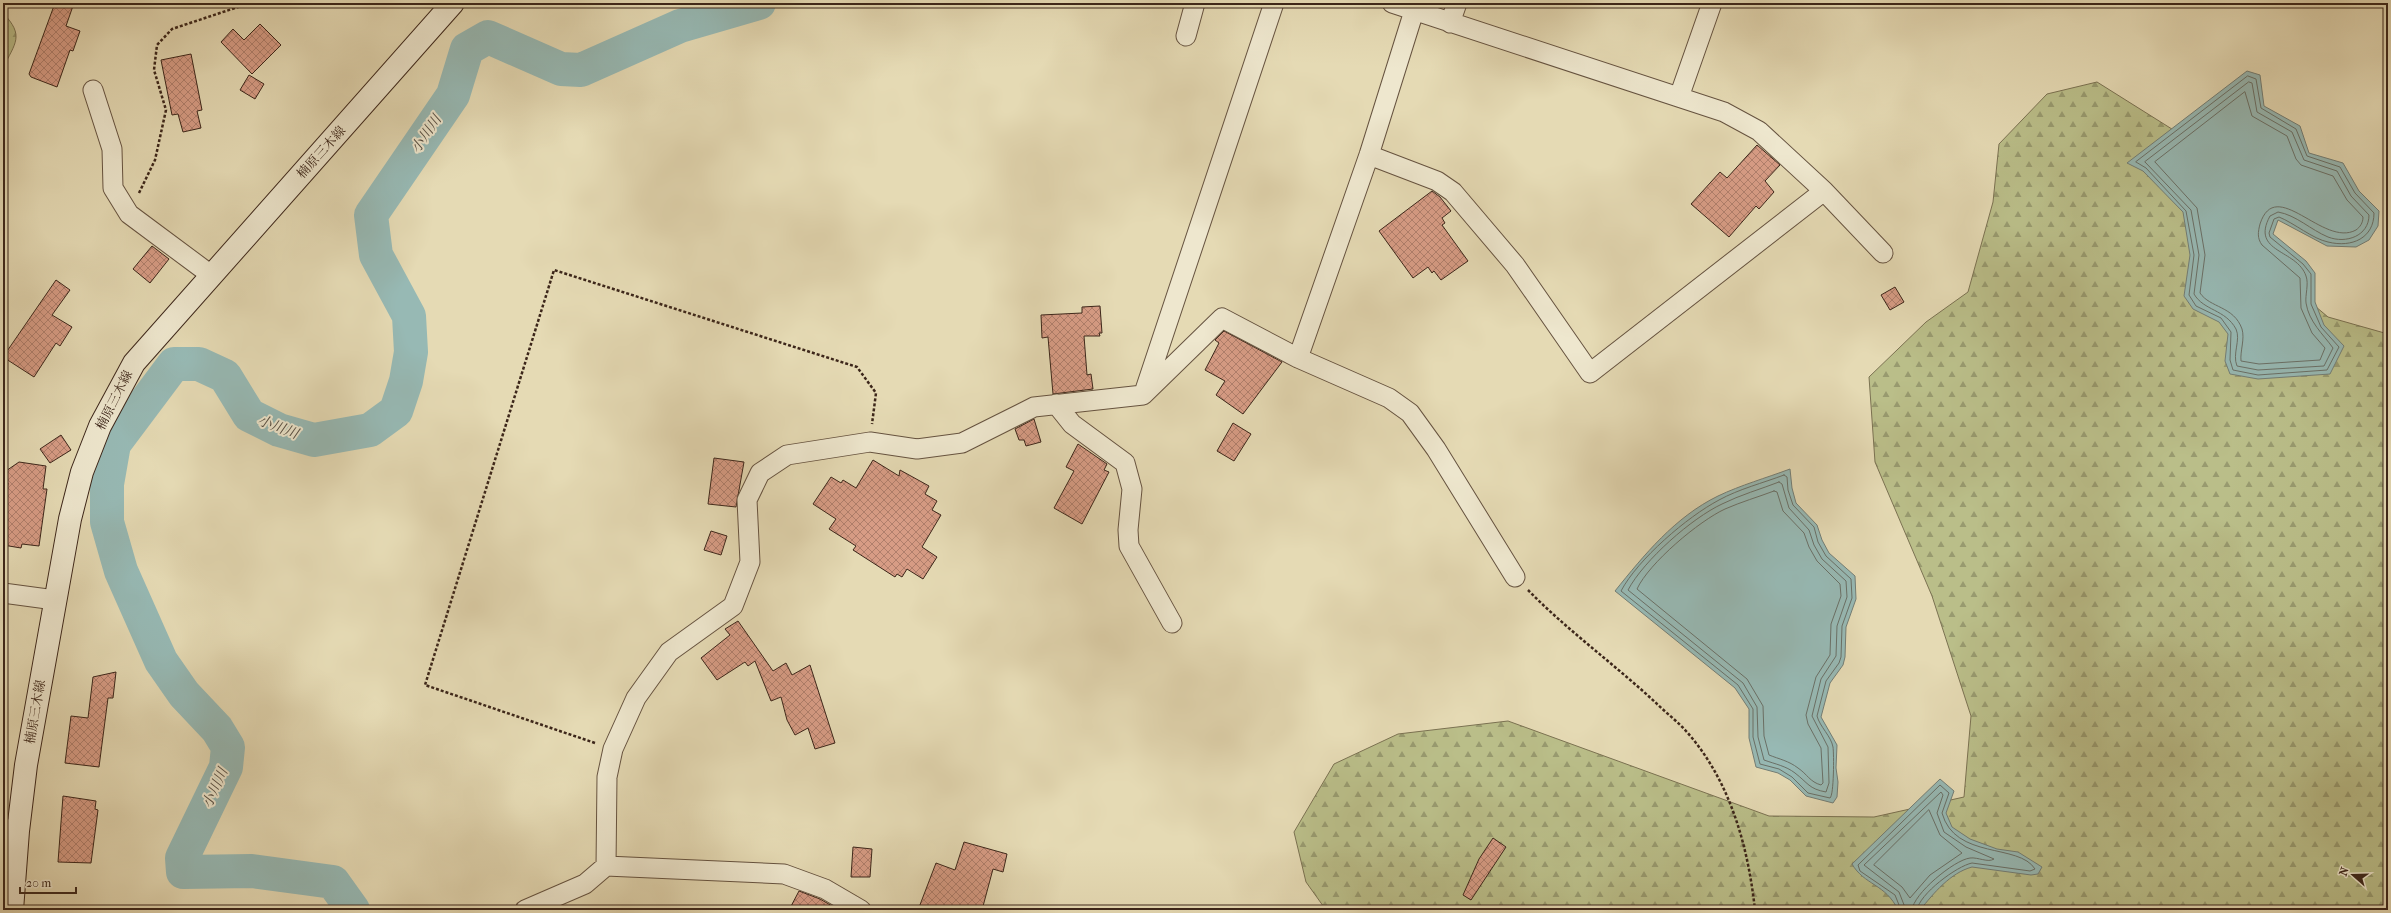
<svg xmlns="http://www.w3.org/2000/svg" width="2391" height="913" viewBox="0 0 2391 913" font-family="'IM FELL French Canon','Noto Serif JP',serif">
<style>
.forest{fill:url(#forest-firs);stroke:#7b7252}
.water{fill:#97b9b4;stroke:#737e76}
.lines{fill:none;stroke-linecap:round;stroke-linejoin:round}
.shore{stroke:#6a7067;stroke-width:1}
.river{stroke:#97b9b4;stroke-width:34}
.building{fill:url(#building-cross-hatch);stroke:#3c261a}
.street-casing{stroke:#665340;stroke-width:21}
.secondary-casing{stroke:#3c261a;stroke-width:24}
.path{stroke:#3c261a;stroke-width:2.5;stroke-dasharray:3 2;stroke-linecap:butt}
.street{stroke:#eee7ce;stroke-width:19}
.secondary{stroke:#eee7ce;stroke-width:22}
.labels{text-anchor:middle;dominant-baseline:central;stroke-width:4;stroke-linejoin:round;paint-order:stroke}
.street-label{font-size:13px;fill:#3c261a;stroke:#eee7ce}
.water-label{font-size:14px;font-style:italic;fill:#534b40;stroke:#eee7ce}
</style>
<defs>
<pattern id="forest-firs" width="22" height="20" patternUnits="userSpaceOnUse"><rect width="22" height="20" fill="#babe89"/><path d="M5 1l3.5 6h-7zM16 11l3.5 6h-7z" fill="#989a6f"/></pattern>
<pattern id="building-cross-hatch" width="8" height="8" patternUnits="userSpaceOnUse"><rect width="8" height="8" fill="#d79c85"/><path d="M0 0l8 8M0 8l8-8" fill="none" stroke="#b07f6c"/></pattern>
</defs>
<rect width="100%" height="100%" fill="#e5dab4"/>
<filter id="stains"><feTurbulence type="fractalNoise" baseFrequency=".005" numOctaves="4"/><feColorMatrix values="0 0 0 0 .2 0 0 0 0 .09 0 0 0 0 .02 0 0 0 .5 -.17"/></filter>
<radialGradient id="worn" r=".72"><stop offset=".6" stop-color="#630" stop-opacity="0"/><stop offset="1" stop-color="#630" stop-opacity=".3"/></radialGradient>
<path class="forest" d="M3 13C25 36 15 43 3 68Z
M2097 82 2183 136 2265 264 2328 317 2388 334V910H1326L1306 882 1294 832 1334 764 1398 734 1508 721 1769 816 1874 817 1964 797 1971 716 1932 596 1875 462 1869 377 1926 322 1968 292 1993 202 1999 144 2047 94Z"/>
<path class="water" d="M2247 71 2260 75 2264 106 2300 126 2309 153 2343 163 2359 191 2379 211 2378 226 2369 240 2356 247 2327 246 2278 220 2273 234 2306 261 2315 273V302L2324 325 2344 346 2330 374 2258 379 2230 374 2225 361 2228 334 2219 322 2193 309 2184 296 2190 255 2183 212 2143 171 2127 163Z
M1790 469 1792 488 1796 503 1817 525 1822 540 1829 553 1855 576 1856 599 1846 627 1845 657 1843 665 1830 683 1821 717 1837 745 1836 768 1838 782 1837 797 1833 803 1806 796 1790 780 1778 773 1756 767 1749 738V709L1735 688 1615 591C1644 555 1675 517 1718 496 1741 485 1766 478 1790 469Z
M1940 779 1954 791 1946 813 1952 827 1970 839 1997 849 2018 852 2042 867 2038 874 2031 875 1972 867C1950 873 1934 893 1920 910H1898C1886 884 1864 885 1852 864Z"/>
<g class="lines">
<path class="shore" d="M2248 76 2256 79 2261 108 2296 129 2307 156 2340 167 2355 193 2374 213C2374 238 2352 248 2328 242 2313 239 2294 223 2279 217L2274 219 2269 233 2270 237 2303 264 2311 274V304L2321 327 2339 347 2327 370 2258 375 2233 370 2230 360 2231 332 2221 318 2196 306 2189 295 2194 255 2186 211 2146 168 2136 162Z
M2249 82 2252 83 2257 112 2292 132 2304 160 2337 171 2351 196 2369 215C2369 236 2346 244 2328 237 2311 230 2296 215 2278 212L2270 216C2250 253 2297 249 2306 276 2309 284 2305 295 2306 303 2309 322 2323 334 2333 348L2324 366 2258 370 2237 366C2232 354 2241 340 2236 329 2225 309 2204 311 2194 294L2199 255 2191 210 2145 162Z
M2245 92 2252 116 2287 136 2296 159 2301 165 2333 176 2347 200 2363 217C2363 223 2360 227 2356 230 2323 248 2276 175 2260 224 2258 232 2257 238 2262 245L2300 278 2301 308 2312 333 2325 348 2320 360 2259 364 2241 361C2240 351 2245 339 2242 329 2234 306 2210 308 2200 293L2205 255 2197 208 2155 162Z
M1784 475 1787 477 1788 490 1793 505 1814 527 1818 542 1826 556 1851 579 1852 598 1842 626 1841 657 1839 663 1826 681 1817 716C1820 727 1831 736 1833 747 1834 754 1834 795 1830 798L1808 793 1792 777 1779 769 1760 764 1753 737V709L1738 685 1621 591C1638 559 1687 517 1719 500 1739 489 1763 483 1784 475Z
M1779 482 1782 484 1789 508 1809 530 1814 545 1822 559 1846 581 1847 597 1837 626 1836 656 1821 679 1812 716 1828 747 1829 783 1826 792C1809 789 1808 783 1795 773 1786 766 1775 764 1764 760L1758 737 1757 707 1743 683 1628 590C1644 560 1692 518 1722 504 1740 495 1761 489 1779 482Z
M1774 491 1777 492 1783 511 1804 533 1809 547 1817 561 1840 584 1841 596 1831 624 1830 655 1816 677 1806 715 1808 724 1821 748 1823 783 1821 785C1810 782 1807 774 1798 768 1789 761 1779 759 1769 755L1764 736 1763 706 1747 679 1637 589C1649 563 1699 521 1725 509 1741 502 1758 497 1774 491Z
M1929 810 1940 835 1962 853 1930 875 1910 898 1902 887 1874 865Z
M1901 910 1895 895 1860 871 1858 865 1940 785 1949 793 1942 813C1955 860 2019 843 2035 869L2030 871 1972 863C1957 866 1919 894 1917 910
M1906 910 1899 892 1864 865 1941 792 1943 795 1937 813 1944 832 1966 847 1994 859C1988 863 1978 857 1970 858 1954 860 1913 894 1912 910"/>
<path class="river" d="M353 910 333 882 252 871 183 872 182 858 226 767 228 747 217 729 184 694 161 661 121 571 107 522V484L114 444 174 364H199L225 376 249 415 279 430 314 440 370 430 396 411 406 381 411 352 409 316 376 255 371 215 453 95 467 49 488 37 561 69 581 70 680 26 759 3"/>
</g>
<path class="building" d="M55 3H74L66 26 80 31 73 51 70 50 57 87 31 77 29 74Z
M260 24 281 45 252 74 221 42 233 29 244 40Z
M191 54 202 110 197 111 201 128 183 132 178 114 172 115 161 60Z
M249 75 264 84 255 99 240 90Z
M1757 145 1780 165 1765 181 1774 192 1759 209 1756 206 1729 237 1691 204 1720 172 1727 178Z
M1432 191 1440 197 1451 211 1442 218 1445 223 1442 225 1468 261 1441 280 1434 271 1432 273 1428 267 1413 278 1379 231Z
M152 246 169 259 150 283 133 269Z
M56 280 70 290 52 315 72 327 60 346 56 343 34 377 3 357Z
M1895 287 1904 302 1890 310 1881 295Z
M1100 306 1102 333H1099L1100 336H1084L1087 375 1091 374 1093 389 1053 394 1048 337 1042 338 1041 315 1082 313V307Z
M1224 331 1282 362 1243 414 1216 395 1225 381 1205 370 1219 343 1215 340Z
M1034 419 1041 442 1026 446 1024 440H1019L1015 429Z
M1233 423 1251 434 1234 461 1217 451Z
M61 435 71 450 50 463 40 449Z
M1078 444 1107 464 1104 470 1109 472 1082 524 1054 508 1074 471 1066 467Z
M714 458 744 462 736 507 708 504Z
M873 460 899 476 900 470 929 486 925 494 937 501 932 510 941 515 922 547 937 557 923 579 907 569 902 577 897 574 895 577 853 550 856 546 829 529 836 519 813 504 831 477 841 483 843 480 856 488Z
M19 462 46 466 43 489H47L39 546 22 544 21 548 3 545V519L8 483 3 482V473Z
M711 531 727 536 721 555 704 550Z
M738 621 773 671 786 663 792 675 810 665 835 743 815 749 808 728 795 735 787 720 781 697 771 701 755 661 748 666 745 662 717 680 701 658 730 635 725 629Z
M116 672 113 698H108L99 767 65 763 71 716 88 718 93 677Z
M63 796 96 801 95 809 98 810 91 863 58 862Z
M1493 838 1506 847 1471 900 1463 895 1479 859Z
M964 842 1007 854 1003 872 993 869 982 910H918L936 863 955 870Z
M853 847 872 849 870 877H851Z
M799 891 820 899 839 910H789Z"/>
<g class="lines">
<defs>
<path id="street" d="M1392 3 1724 112 1759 131 1824 191 1883 253
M1450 23 1457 3
M1186 36 1195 3
M93 90 112 149 113 188 129 214 211 275
M1679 97 1712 3
M1369 155 1437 181 1453 192 1515 265 1590 373 1824 191
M1298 358 1369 155 1414 11
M1144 393 1274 3
M1056 404 1072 424 1125 463 1132 489 1128 530 1129 546 1172 623
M3 593 55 600
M3 828 18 831
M606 866 607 777 613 749 636 698 669 652 733 606 750 562 747 500 760 473 787 455 870 442 917 449 962 443 1034 407 1143 395 1222 318 1298 358 1389 398 1410 413 1436 449 1515 577
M525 910 585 884 606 866 784 874 825 889 861 910"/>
<path id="secondary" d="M12 910 18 831 26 765 70 519 82 472 100 426 134 363 453 3"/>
</defs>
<use href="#street" class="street-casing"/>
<use href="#secondary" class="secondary-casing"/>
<path class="path" d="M139 193 155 160 166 110 154 70 157 45 172 29 238 7 242 3
M1528 590C1567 630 1614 664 1655 702 1665 712 1677 721 1686 731 1730 780 1748 846 1755 910
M595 743 425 685 554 270 857 367 876 393 872 424"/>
<use href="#street" class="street"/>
<use href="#secondary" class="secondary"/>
</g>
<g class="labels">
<g class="street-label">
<text transform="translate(321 152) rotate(-48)">楠原三木線</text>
<text transform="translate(114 400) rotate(-63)">楠原三木線</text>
<text transform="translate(35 712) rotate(-80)">楠原三木線</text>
</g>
<g class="water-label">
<text transform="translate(426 134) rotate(-56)">小川川</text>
<text transform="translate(278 427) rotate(21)">小川川</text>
<text transform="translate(215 788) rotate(-66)">小川川</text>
</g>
</g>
<rect width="2391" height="913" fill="none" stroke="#e5dab4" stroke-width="16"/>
<rect x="4" y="4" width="2383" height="905" fill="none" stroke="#3c261a" stroke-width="2"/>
<rect x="8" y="8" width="2375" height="897" fill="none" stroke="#3c261a"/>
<g transform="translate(2353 875) rotate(290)" stroke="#eee7ce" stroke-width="3" paint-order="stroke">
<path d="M0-3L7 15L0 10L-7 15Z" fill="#3c261a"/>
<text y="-6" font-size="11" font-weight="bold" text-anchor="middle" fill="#3c261a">N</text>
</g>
<path d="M20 887v6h56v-6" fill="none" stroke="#3c261a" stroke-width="2"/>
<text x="26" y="887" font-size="12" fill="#3c261a" stroke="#eee7ce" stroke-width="3" paint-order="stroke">20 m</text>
<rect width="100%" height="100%" filter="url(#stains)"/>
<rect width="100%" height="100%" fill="url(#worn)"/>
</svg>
